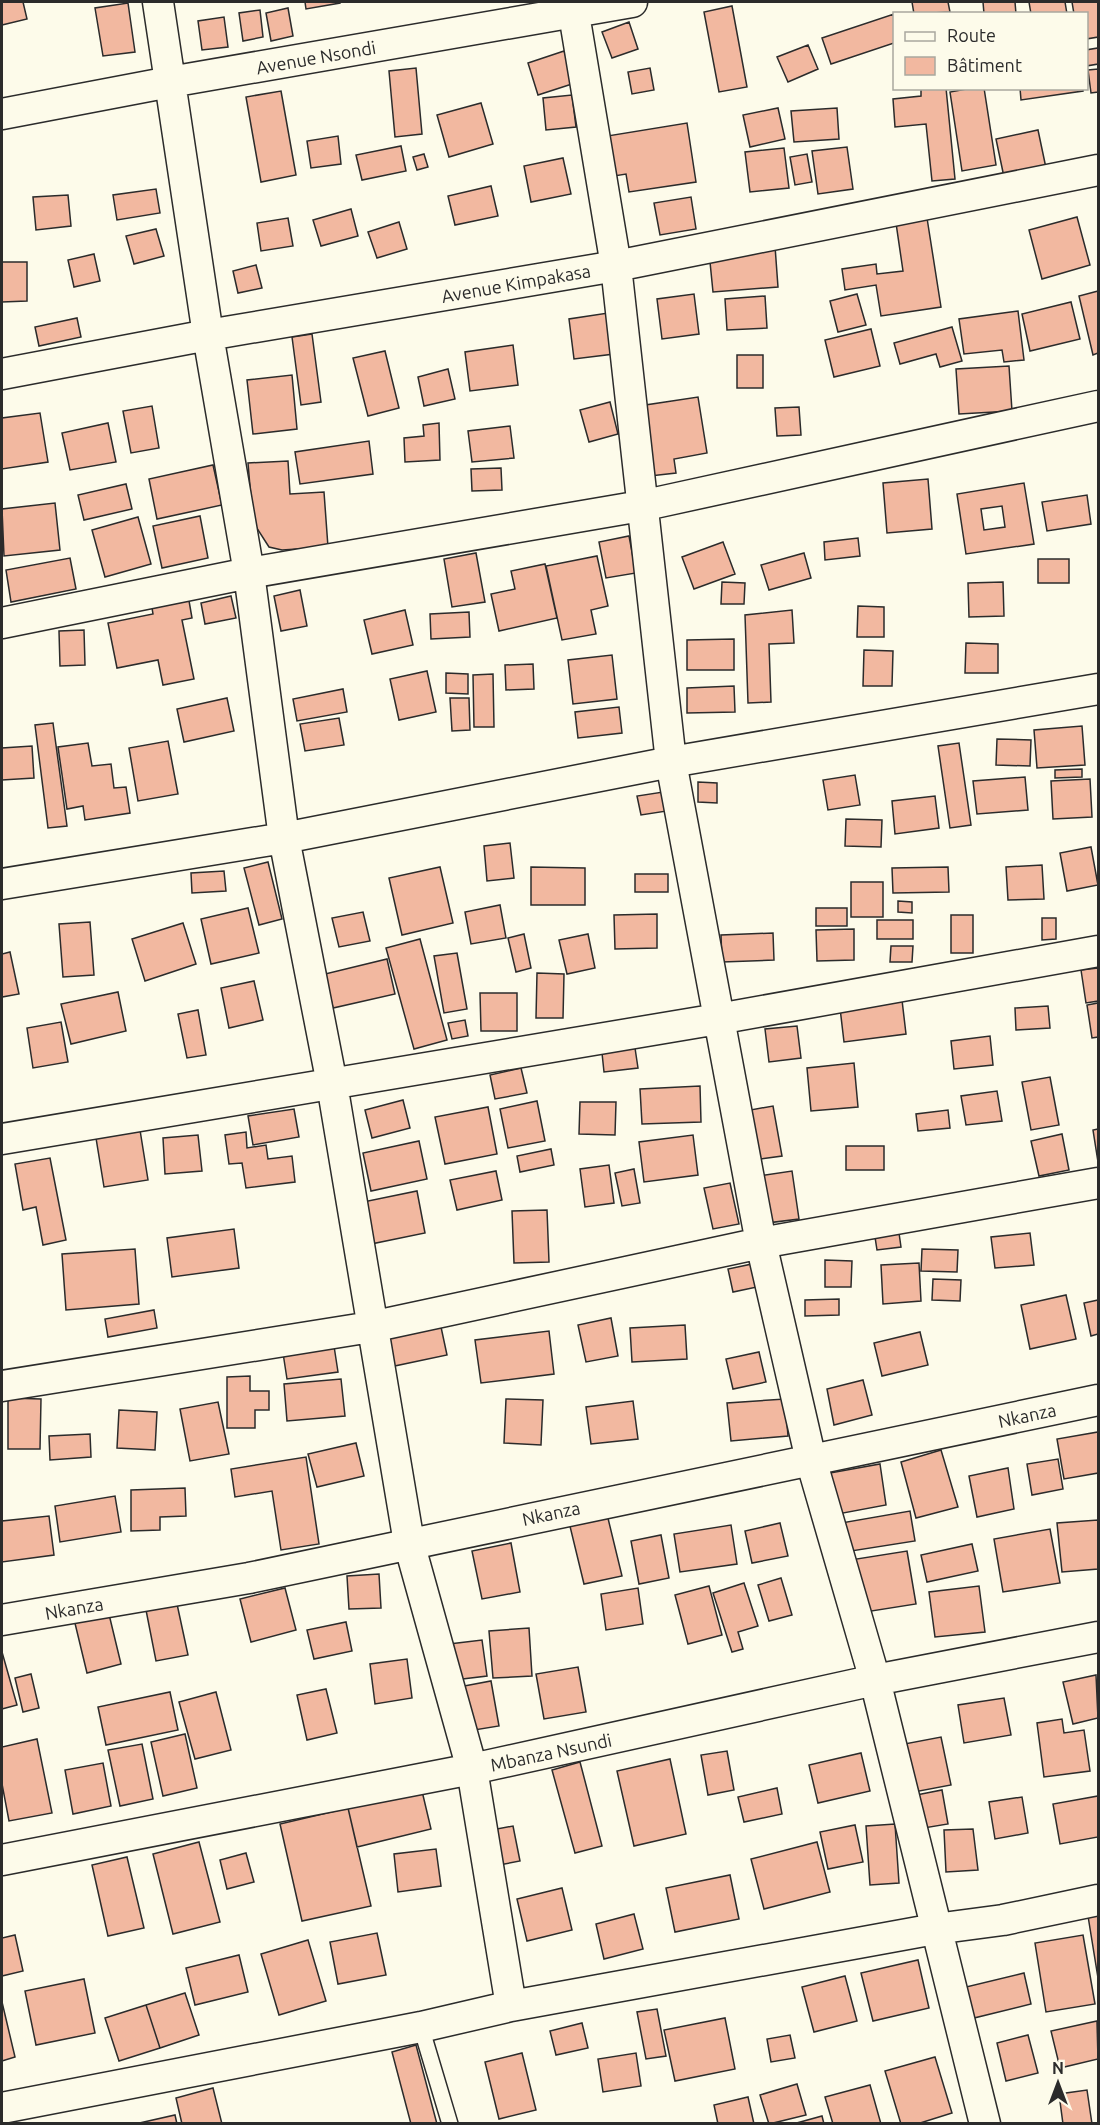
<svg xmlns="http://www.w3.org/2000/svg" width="1100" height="2125" viewBox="0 0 1100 2125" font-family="Ubuntu,sans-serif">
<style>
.building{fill:#f2b8a0;stroke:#2b2b2b;stroke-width:1.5;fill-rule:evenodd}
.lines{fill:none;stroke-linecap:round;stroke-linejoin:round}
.service-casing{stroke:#2b2b2b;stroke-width:18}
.minor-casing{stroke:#2b2b2b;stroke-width:33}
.service{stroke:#fdfbea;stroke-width:15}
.minor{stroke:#fdfbea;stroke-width:30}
.labels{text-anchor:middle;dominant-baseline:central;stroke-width:4.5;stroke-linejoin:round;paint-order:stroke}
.street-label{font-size:18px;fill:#2b2b2b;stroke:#fdfbea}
</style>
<rect width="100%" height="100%" fill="#fdfbea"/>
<path class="building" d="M2 2H23L27 19 2 25Z
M305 2H340V3L306 9Z
M912 2H948L950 12 914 14Z
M983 2H1015L1016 14H984Z
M1029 2H1065L1067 14H1031Z
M1072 2H1098V37L1086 39V14H1074Z
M128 3 135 52 103 56 95 8Z
M732 6 747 87 719 92 704 12Z
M288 8 293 36 271 41 266 13Z
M260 10 263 37 243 41 239 13Z
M894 14V43L831 64 822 38Z
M224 17 228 47 202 50 198 21Z
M629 22 638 49 612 58 602 32Z
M808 45 818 69 788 82 777 57Z
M1098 48V64L1086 66V50Z
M564 51 575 83 538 95 528 63Z
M416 68 422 134 395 137 389 71Z
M650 68 654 90 632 94 628 72Z
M1098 69V92L1091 93 1088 70Z
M921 88H946L955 179 932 181 926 124 895 127 893 99 921 96Z
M972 88H984L996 165 962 171 950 92Z
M1020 88H1083V91L1021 100Z
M281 91 296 175 261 182 246 97Z
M572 95 576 127 546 130 543 98Z
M481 103 493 144 449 157 437 115Z
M778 108 785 139 750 147 743 115Z
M837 108 839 139 794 142 791 111Z
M687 123 696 182 629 192 626 174 608 177 601 137Z
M1038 130 1046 168 1004 177 996 139Z
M338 136 341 164 311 168 307 141Z
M401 146 406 171 362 180 356 155Z
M847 147 853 189 818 194 812 151Z
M784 148 789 188 750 192 745 152Z
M424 154 428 167 417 170 413 157Z
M807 154 812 182 795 185 790 157Z
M563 158 571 194 531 202 524 166Z
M491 186 498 216 455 225 448 196Z
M156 189 160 213 117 220 113 195Z
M68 195 71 226 36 230 33 197Z
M691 197 696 229 660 235 654 203Z
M351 209 358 236 321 246 313 220Z
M1077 217 1090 265 1042 279 1029 230Z
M288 218 293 246 261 251 257 223Z
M927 218 941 307 881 316 876 285 845 290 842 269 876 264 877 274 903 271 896 223Z
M399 222 407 249 377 258 368 232Z
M156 229 164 256 134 264 126 236Z
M775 246 778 287 713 292 709 252Z
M94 254 100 281 74 287 68 260Z
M2 262H27V301L2 302Z
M256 265 262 288 238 293 233 271Z
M1098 291V353L1093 355 1079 296Z
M694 294 699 334 662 339 657 299Z
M857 294 866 325 838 332 830 301Z
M765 296 767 328 727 330 725 299Z
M1071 302 1080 339 1030 351 1022 314Z
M1018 311 1024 360 1004 362 1002 350 964 354 959 319Z
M608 313 614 354 574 359 569 319Z
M77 318 81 337 39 346 35 327Z
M952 327 962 361 940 367 936 354 900 364 894 343Z
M871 329 880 366 834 377 825 340Z
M312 334 321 402 301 405 292 337Z
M513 345 518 385 470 391 465 352Z
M385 351 399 408 368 416 353 358Z
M737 355H763V388H737Z
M1009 366 1012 411 959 414 956 369Z
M448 369 455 399 424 406 418 377Z
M292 375 297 429 253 434 247 380Z
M698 397 707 453 674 459 676 473 650 476 639 406Z
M610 402 618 434 589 442 580 410Z
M152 406 159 448 131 453 123 411Z
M799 407 801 435 777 436 775 408Z
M40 413 48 462 2 469V418Z
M108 423 116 462 70 470 62 433Z
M439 423 440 460 405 462 404 438 424 436 423 425Z
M510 426 514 458 472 462 468 431Z
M369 441 373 474 300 484 295 452Z
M288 461 290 494 324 492 328 547 282 550 269 547 253 522 248 463Z
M213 465 222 505 157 519 149 479Z
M501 468 502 490 472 491 471 469Z
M928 479 932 529 887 533 883 483Z
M1024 483 1034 544 966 554 957 494ZM1002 506 1005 527 984 530 981 509Z
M126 484 132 509 84 520 78 495Z
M1087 495 1091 524 1047 531 1042 502Z
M55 503 60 550 4 556 2 509Z
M200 516 208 558 162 568 153 526Z
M138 517 151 564 105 577 92 530Z
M629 536 636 573 606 578 599 542Z
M858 538 860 556 825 560 824 542Z
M723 542 735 574 694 589 682 557Z
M476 553 485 602 452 607 444 559Z
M804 553 811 578 769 590 761 565Z
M597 556 608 606 591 610 596 634 562 640 546 566Z
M70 558 76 589 11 602 6 570Z
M1038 559H1069V583H1038Z
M545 564 557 618 499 631 491 594 515 589 511 571Z
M722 582 745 583 744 604H721Z
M1003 582 1004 616 969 617 968 583Z
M300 590 307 626 281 631 274 596Z
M188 595 192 618 182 620 194 679 163 685 158 660 117 668 108 623 153 614 151 602Z
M231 596 236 618 205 624 201 603Z
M858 606 884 607V637H857Z
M405 610 413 645 372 654 364 620Z
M792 610 794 643 769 644 771 702 748 703 745 615Z
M469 612 470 637 431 639 430 614Z
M84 630 85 665 60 666 59 631Z
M734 639V670H687V640Z
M966 643 998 644V673H965Z
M864 650 893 651 892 686H863Z
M612 655 617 699 573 704 568 660Z
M533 664 534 689 506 690 505 665Z
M427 671 436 712 399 720 390 679Z
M446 673 468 674V694L446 693Z
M493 674 494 727H474L473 675Z
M734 686 735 712 687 713V688Z
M343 689 347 712 297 721 293 699Z
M227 698 234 731 184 742 177 709Z
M450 698H469L470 730 452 731Z
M619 707 622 733 578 738 575 712Z
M339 718 344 745 305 751 300 724Z
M53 723 67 826 48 828 35 725Z
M1082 726 1085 765 1037 768 1034 730Z
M997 739 1031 740 1030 766 996 765Z
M168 741 178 794 138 801 129 748Z
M88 743 92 766 111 764 114 788 126 787 130 813 85 820 83 806 67 809 58 747Z
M959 743 971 825 950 828 938 746Z
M32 746 34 778 2 780V748Z
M1082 769V777L1055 778V770Z
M855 775 860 805 828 810 823 780Z
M1025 777 1028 810 977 814 973 781Z
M1090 779 1092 817 1053 819 1051 781Z
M698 782 717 783V803L698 802Z
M663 792 667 811 641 815 637 796Z
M935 796 939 828 895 834 892 801Z
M846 819 882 820 881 847 845 846Z
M510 843 514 878 487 881 484 846Z
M1091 847 1098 885 1067 891 1060 853Z
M268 862 282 919 259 925 244 868Z
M1042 865 1044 899 1008 900 1006 867Z
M440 867 453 923 402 935 389 878Z
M531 867 585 868V905H531Z
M948 867 949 892 893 893 892 868Z
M224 871 226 891 192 893 191 873Z
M635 874H668V892H635Z
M851 882H883V917H851Z
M898 901 912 902V913L898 912Z
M500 905 506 938 471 944 465 912Z
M248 908 259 953 211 964 201 919Z
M816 908H847V926H816Z
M363 912 370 941 339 947 332 918Z
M657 914V948L615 949 614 915Z
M951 915H973V953H951Z
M1042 918H1056V939L1042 940Z
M877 920H913V939H877Z
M90 922 94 975 63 977 59 924Z
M183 923 196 964 145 981 132 939Z
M854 929V960L817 961 816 930Z
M773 933 774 960 722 962 721 935Z
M524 934 531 968 516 972 508 938Z
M588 934 595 968 567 974 559 940Z
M420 939 447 1040 414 1049 386 948Z
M891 946H913L912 962H890Z
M10 952 19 994 2 997V954Z
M457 953 467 1009 444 1013 434 956Z
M387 959 395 994 333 1008 325 974Z
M1098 968V1001L1086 1003 1081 970Z
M537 973 564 974 563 1018H536Z
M254 981 263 1020 229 1028 221 988Z
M118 992 126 1031 71 1044 61 1004Z
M480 993H517V1031H481Z
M902 1000 906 1034 844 1042 840 1008Z
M1098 1003V1037L1092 1038 1087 1005Z
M1048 1006 1050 1028 1016 1030 1015 1008Z
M198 1010 206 1055 187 1058 178 1014Z
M465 1020 468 1036 452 1039 448 1023Z
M61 1022 68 1062 33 1068 27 1028Z
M797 1026 801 1058 769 1062 765 1029Z
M990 1036 993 1065 954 1069 951 1041Z
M635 1048 638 1068 604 1072 602 1053Z
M854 1063 858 1107 811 1111 807 1068Z
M521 1068 527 1093 495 1099 490 1075Z
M1050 1077 1059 1125 1031 1130 1022 1082Z
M700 1086 701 1122 642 1124 640 1089Z
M997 1091 1002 1121 966 1125 961 1096Z
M403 1100 410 1128 372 1138 365 1110Z
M537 1101 545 1141 508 1148 500 1109Z
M580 1102H616L615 1135 579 1134Z
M773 1106 782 1156 754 1160 745 1111Z
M488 1107 497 1154 445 1164 435 1117Z
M294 1109 299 1137 253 1145 248 1116Z
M948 1110 950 1128 918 1131 916 1114Z
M1098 1129V1162L1093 1130Z
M140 1130 148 1180 104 1187 96 1138Z
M246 1132 247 1148 266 1145 268 1159 292 1156 295 1182 246 1188 242 1163 229 1164 225 1135Z
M1062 1134 1069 1170 1039 1176 1031 1141Z
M198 1135 202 1171 165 1174 163 1138Z
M693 1135 698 1175 644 1182 639 1142Z
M419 1141 427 1179 371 1191 363 1153Z
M846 1146H884V1170H846Z
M551 1149 554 1165 520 1172 517 1156Z
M50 1158 66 1240 43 1245 36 1207 23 1210 15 1164Z
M609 1165 614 1203 585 1207 580 1169Z
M634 1169 640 1203 622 1206 615 1173Z
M496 1171 502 1200 457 1210 450 1180Z
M792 1171 799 1219 759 1224 753 1177Z
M730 1183 739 1224 713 1229 704 1188Z
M417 1191 425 1233 371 1244 363 1202Z
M547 1210 549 1262 514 1263 512 1211Z
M234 1229 239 1268 172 1277 167 1238Z
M899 1233 901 1247 877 1250 875 1237Z
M1030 1233 1034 1265 995 1268 991 1237Z
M135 1249 139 1304 66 1310 62 1254Z
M922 1249 958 1250 957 1272 921 1271Z
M825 1260 852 1261 851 1287H825Z
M919 1263 921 1301 883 1304 881 1265Z
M752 1264 757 1287 733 1292 728 1269Z
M933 1279 961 1280 960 1301 932 1300Z
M1066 1295 1076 1339 1030 1349 1021 1305Z
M839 1299V1315L805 1316V1300Z
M1098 1300V1334L1091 1336 1084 1303Z
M154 1310 157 1328 108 1337 105 1319Z
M611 1318 618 1356 586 1362 578 1325Z
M685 1325 687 1359 632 1362 630 1328Z
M441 1327 447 1355 385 1368 379 1340Z
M549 1331 554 1374 481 1383 475 1340Z
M920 1332 928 1365 882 1376 874 1343Z
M334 1346 338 1372 287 1379 283 1353Z
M759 1352 766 1382 733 1389 726 1359Z
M250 1376V1391H269V1410H255V1428H227V1377Z
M341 1379 345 1416 287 1421 284 1384Z
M863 1380 872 1415 834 1425 827 1389Z
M8 1398 41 1399 40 1449H8Z
M506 1399 543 1400 541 1445 504 1443Z
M785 1399 788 1436 731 1441 727 1403Z
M633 1401 638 1439 591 1444 586 1407Z
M218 1402 229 1454 190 1461 180 1409Z
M119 1410 157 1412 155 1450 117 1448Z
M1098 1432V1473L1064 1479 1057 1439Z
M90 1434 91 1457 50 1460 49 1436Z
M356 1443 364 1476 317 1487 308 1454Z
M941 1450 958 1507 916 1518 901 1462Z
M306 1457 319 1544 281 1550 272 1491 235 1497 231 1469Z
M1058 1459 1063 1489 1032 1495 1027 1464Z
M880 1464 886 1505 838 1514 830 1473Z
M1008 1468 1014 1509 977 1517 969 1476Z
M185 1488 186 1516 160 1517V1530L131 1531V1490Z
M115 1496 121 1532 60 1542 55 1506Z
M606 1510 622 1576 584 1584 568 1518Z
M910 1511 915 1541 845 1552 841 1523Z
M49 1516 54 1555 2 1562V1521Z
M1098 1520V1569L1062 1572 1057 1523Z
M780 1523 788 1556 752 1563 745 1531Z
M731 1525 737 1564 680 1572 674 1534Z
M1050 1529 1060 1583 1003 1592 994 1539Z
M661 1535 669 1578 639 1584 631 1541Z
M511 1543 520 1592 482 1599 472 1551Z
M972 1544 978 1571 927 1582 921 1555Z
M907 1551 916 1604 859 1613 850 1560Z
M379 1574 381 1608 349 1609 347 1576Z
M781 1578 792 1615 769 1621 758 1585Z
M744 1583 758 1626 738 1632 743 1649 732 1652 713 1593Z
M709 1586 722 1635 688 1644 675 1595Z
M979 1586 985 1632 935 1637 929 1592Z
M285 1588 296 1630 251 1642 240 1599Z
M638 1588 643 1624 606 1630 601 1594Z
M177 1604 188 1655 156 1661 146 1610Z
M107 1606 121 1664 87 1673 73 1615Z
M346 1622 352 1651 314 1659 307 1630Z
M529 1628 532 1676 493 1678 489 1631Z
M482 1640 487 1676 446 1681 441 1645Z
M2 1652 17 1705 2 1709Z
M407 1659 412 1698 375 1704 370 1664Z
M578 1667 586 1712 544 1719 536 1674Z
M31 1674 39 1708 23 1712 15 1678Z
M1096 1675 1098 1718 1073 1724 1063 1682Z
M491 1681 499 1726 456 1733 448 1689Z
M326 1689 337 1733 307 1740 297 1695Z
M170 1692 178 1730 106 1745 98 1707Z
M216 1692 231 1750 195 1759 179 1702Z
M1004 1698 1011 1735 964 1743 958 1705Z
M1062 1719 1064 1733 1084 1730 1090 1771 1044 1777 1037 1723Z
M185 1734 197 1788 163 1796 151 1742Z
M941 1737 951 1785 909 1793 899 1745Z
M37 1739 52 1813 9 1821 2 1784V1747Z
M142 1744 153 1799 120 1806 108 1750Z
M727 1751 734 1790 708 1795 701 1755Z
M861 1753 870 1791 818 1803 809 1765Z
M670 1759 686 1834 634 1846 617 1771Z
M580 1762 602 1846 575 1853 552 1770Z
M103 1763 111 1806 73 1814 65 1770Z
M777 1788 782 1814 744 1822 738 1797Z
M942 1790 948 1824 912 1830 906 1797Z
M422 1791 431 1829 357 1847 348 1808Z
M1098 1796V1837L1060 1844 1053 1804Z
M1022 1797 1028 1833 995 1839 989 1802Z
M348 1808 371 1906 302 1921 280 1824Z
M895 1824 899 1883 870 1885 866 1826Z
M855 1825 863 1862 828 1869 820 1832Z
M513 1826 520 1861 494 1866 486 1831Z
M973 1829 978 1870 946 1872 944 1830Z
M199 1842 220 1922 173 1934 153 1854Z
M817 1842 830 1892 764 1909 751 1859Z
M436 1849 441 1886 398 1892 394 1854Z
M246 1853 254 1882 227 1889 220 1860Z
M127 1857 144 1928 108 1936 92 1865Z
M730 1875 739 1919 675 1932 666 1888Z
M562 1888 572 1930 527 1941 517 1899Z
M634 1914 643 1949 604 1959 596 1924Z
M1098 1915V1978L1088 1916Z
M377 1933 386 1975 338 1984 330 1942Z
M15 1935 23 1971 2 1976V1938Z
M1083 1935 1095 2004 1046 2012 1035 1943Z
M308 1940 326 2001 279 2015 261 1954Z
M239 1955 248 1992 195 2005 186 1968Z
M918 1960 929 2008 873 2021 861 1973Z
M1024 1973 1031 2004 974 2018 966 1987Z
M845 1976 857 2021 814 2032 802 1987Z
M84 1979 95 2033 36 2045 25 1991Z
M185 1993 199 2035 160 2048 146 2005Z
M2 2002 15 2057 2 2061Z
M146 2005 160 2048 119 2061 105 2018Z
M657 2009 666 2056 646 2059 637 2012Z
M725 2018 735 2069 675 2081 664 2030Z
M1097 2021 1098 2059 1060 2068 1051 2031Z
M582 2023 588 2048 556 2055 550 2031Z
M790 2035 795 2058 771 2062 767 2039Z
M1028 2035 1038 2073 1006 2081 997 2043Z
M416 2045 437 2124H411L392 2052Z
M522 2053 536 2110 499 2119 485 2062Z
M636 2053 641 2086 603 2092 598 2059Z
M935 2057 952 2113 917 2124H901L885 2071Z
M797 2084 806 2115 769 2124 760 2095Z
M870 2085 881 2124H833L825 2097Z
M213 2088 222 2124H182L176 2098Z
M1087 2090 1092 2124H1063L1059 2094Z
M748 2097 754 2124H718L714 2105Z
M175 2115 177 2124H135Z
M822 2116 824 2124H793Z"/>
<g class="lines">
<defs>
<path id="service" d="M421 2027 450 2124"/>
<path id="minor" d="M158 2 208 335 249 573 284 838 332 1084 409 1543 472 1769 511 2006
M572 2 616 266 671 762 761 1243 811 1460 875 1680 985 2124
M2 114 170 82 632 2
M2 374 208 335 616 266 1098 170
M2 623 249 573 641 506 1098 406
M2 884 284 838 671 762 1098 689
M2 1139 718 1019 1098 951
M2 1386 371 1327 761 1243 1098 1183
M2 1620 249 1578 1098 1400
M2 1860 472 1769 875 1680 1098 1637
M2 2108 421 2027 511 2006 935 1929 1003 1920 1098 1900"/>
</defs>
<use href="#service" class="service-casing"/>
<use href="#minor" class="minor-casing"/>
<use href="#service" class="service"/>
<use href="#minor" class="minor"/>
</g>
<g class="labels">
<g class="street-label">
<text transform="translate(316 57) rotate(-10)">Avenue Nsondi</text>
<text transform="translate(516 283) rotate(-10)">Avenue Kimpakasa</text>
<text transform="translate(1027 1415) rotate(-12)">Nkanza</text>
<text transform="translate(551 1513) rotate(-12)">Nkanza</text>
<text transform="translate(74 1608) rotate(-10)">Nkanza</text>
<text transform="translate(551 1752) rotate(-12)">Mbanza Nsundi</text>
</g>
</g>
<rect width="1100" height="2125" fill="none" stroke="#2b2b2b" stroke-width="6"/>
<rect x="893" y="12" width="195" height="78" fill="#fdfbea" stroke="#a9a89e" stroke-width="1.5"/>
<rect x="905" y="32" width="30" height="9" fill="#fdfbea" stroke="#a9a89e" stroke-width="1.5"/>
<text x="947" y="42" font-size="18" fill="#2b2b2b">Route</text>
<rect x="905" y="57" width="30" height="18" fill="#f2b8a0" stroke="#a9a89e" stroke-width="1.5"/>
<text x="947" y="72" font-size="18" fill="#2b2b2b">Bâtiment</text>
<g transform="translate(1058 2083)" stroke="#fdfbea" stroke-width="4.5" paint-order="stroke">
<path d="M0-4.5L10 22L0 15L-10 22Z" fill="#2b2b2b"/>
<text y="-9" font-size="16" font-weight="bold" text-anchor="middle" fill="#2b2b2b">N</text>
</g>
</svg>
